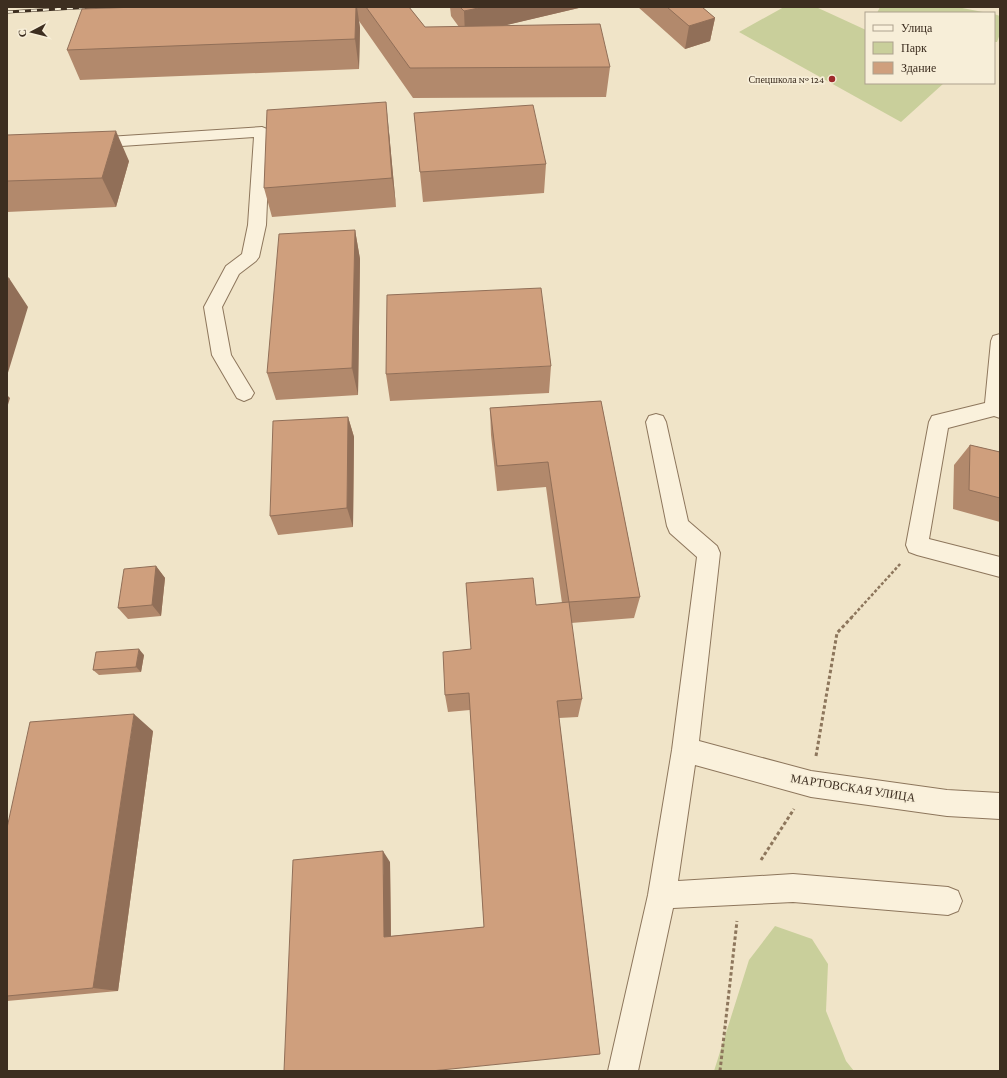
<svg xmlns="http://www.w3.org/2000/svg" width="1007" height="1078" viewBox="0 0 1007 1078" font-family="'Crimson Pro',serif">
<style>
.green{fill:#c9cf9b}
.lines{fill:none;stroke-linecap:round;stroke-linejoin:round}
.minor-casing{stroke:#8d765c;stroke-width:2}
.path-far1{stroke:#8d765c;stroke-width:2.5;stroke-dasharray:3 2;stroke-linecap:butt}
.path{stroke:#8d765c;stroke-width:3;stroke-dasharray:3.5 2.5;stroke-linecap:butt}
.minor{fill:#faf1dc;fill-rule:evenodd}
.rail-casing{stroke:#3d2e20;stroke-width:3}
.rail{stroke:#f7eed8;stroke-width:2;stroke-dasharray:6;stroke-linecap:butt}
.wall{fill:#b2896c}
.shaded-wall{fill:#916f58}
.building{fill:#cf9f7d;stroke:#916f58}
.poi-dot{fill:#9e2a2b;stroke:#f7eed8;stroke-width:1.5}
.labels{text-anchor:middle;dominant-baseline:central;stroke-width:3.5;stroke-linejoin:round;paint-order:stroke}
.far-poi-label{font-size:10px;fill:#3d2e20;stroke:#f7eed8;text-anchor:end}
.street-label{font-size:12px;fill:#3d2e20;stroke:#f7eed8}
</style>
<rect width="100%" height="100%" fill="#f0e4c8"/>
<path class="green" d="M784 7H816L866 30V83H944L901 122 739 32Z
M880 7H957L988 13H877Z
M994 14 1000 16V34L997 42H994Z
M775 926 812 939 828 964 826 1011 846 1061 854 1071H714L749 960Z"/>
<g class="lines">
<defs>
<path id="minor" d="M262 127 267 129 270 132 266 225 259 257 256 261 239 274 222 307 231 355 254 393 251 398 244 401 237 398 212 355 204 307 226 266 242 254 248 225 254 137 92 148 86 146 84 143 86 140 92 138Z
M1000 334V418L994 416 948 428 929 539 1000 557V577L917 555 909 552 906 545 929 422 932 416 985 403 991 341 993 336Z
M656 414 663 416 666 422 688 521 717 546 720 553 699 741 811 771 947 790 1000 793V819L947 816 811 797 695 765 678 881 793 874 948 887 958 891 962 901 958 911 948 915 793 902 673 908 638 1071H608L648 895 672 750 697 557 670 533 667 526 646 422 649 416Z"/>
</defs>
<use href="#minor" class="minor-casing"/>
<path class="path-far1" d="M851 618 901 563"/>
<path class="path" d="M816 756 837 633 852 617
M761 860 794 809
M720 1071 737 921"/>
<use href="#minor" class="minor"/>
<defs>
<path id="rail" d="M7 12 93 7"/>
</defs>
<use href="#rail" class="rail-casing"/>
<use href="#rail" class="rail"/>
</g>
<path class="wall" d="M137 7H409L425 27H459L451 16 450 7H583L502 26 610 67 606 97 413 98 359 21 360 28 359 69 80 80 67 50Z
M638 7H702L715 18 710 41 685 49Z
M414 113 546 164 544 193 423 202Z
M389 132 396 207 272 217 264 188Z
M7 135 129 161 116 207 7 212Z
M355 230 360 259 358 395 276 400 267 373Z
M551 366 549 393 390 401 386 374Z
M601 401 640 597 634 618 571 623 582 699 578 717 559 718 600 1054 284 1071 390 862 391 936 484 927 470 710 448 712 445 695 471 649 536 605 562 603 546 487 497 491 491 435 490 408Z
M348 417 354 437 353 527 278 535 270 516Z
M970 445 1000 452V522L953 509 954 465Z
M156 566 165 578 161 616 128 619 118 608Z
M144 655 141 672 99 675 93 670Z
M153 731 118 991 7 1001V828Z"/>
<path class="shaded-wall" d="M356 7H357L360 28 359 69 355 39Z
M483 7H583L465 35 464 11Z
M715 18 710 41 685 49 689 26Z
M386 102 389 132 396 207 392 178Z
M116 131 129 161 116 207 102 178Z
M355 230 360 259 358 395 352 368Z
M9 278 28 307 7 376V284Z
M7 395 10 398 7 408Z
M348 417 354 437 353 527 347 508Z
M156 566 165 578 161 616 152 605Z
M139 649 144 655 141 672 136 667Z
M134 714 153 731 118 991 93 988Z
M383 851 390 862 391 943 384 937Z"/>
<path class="building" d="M137 7H356L355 39 67 50 82 9Z
M366 7H409L425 27 600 24 610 67 410 68Z
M460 7H483L464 11Z
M667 7H702L715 18 689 26Z
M386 102 392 178 264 188 267 110Z
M533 105 546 164 420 172 414 113Z
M116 131 102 178 7 181V135Z
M355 230 352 368 267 373 279 234Z
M7 278H9L7 284Z
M541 288 551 366 386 374 387 295Z
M601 401 640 597 569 602 548 462 497 466 490 408Z
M348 417 347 508 270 516 273 421Z
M970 445 1000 452V498L969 490Z
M156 566 152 605 118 608 124 569Z
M533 578 536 605 569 602 582 699 557 701 600 1054 431 1071H284L293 860 383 851 384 937 484 927 469 693 445 695 443 652 471 649 466 583Z
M139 649 136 667 93 670 96 652Z
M134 714 93 988 7 996V828L30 722Z"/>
<circle class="poi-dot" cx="832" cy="79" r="4"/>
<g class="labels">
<g class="far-poi-label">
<text x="824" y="79">Спецшкола № 124</text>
</g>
<g class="street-label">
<text transform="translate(853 788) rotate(9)">МАРТОВСКАЯ УЛИЦА</text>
</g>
</g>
<rect width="1007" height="1078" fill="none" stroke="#3d2e20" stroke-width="16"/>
<rect x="865" y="12" width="130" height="72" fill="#f7eed8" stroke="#ada18e"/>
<rect x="873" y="25" width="20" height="6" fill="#faf1dc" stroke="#ada18e"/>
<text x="901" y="32" font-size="12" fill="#3d2e20">Улица</text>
<rect x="873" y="42" width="20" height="12" fill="#c9cf9b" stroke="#ada18e"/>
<text x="901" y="52" font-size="12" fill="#3d2e20">Парк</text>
<rect x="873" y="62" width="20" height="12" fill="#cf9f7d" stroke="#ada18e"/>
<text x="901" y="72" font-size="12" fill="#3d2e20">Здание</text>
<g transform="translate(32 32) rotate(263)" stroke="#f7eed8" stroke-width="3" paint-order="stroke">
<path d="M0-3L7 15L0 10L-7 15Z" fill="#3d2e20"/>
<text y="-6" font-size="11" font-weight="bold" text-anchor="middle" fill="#3d2e20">С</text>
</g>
</svg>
